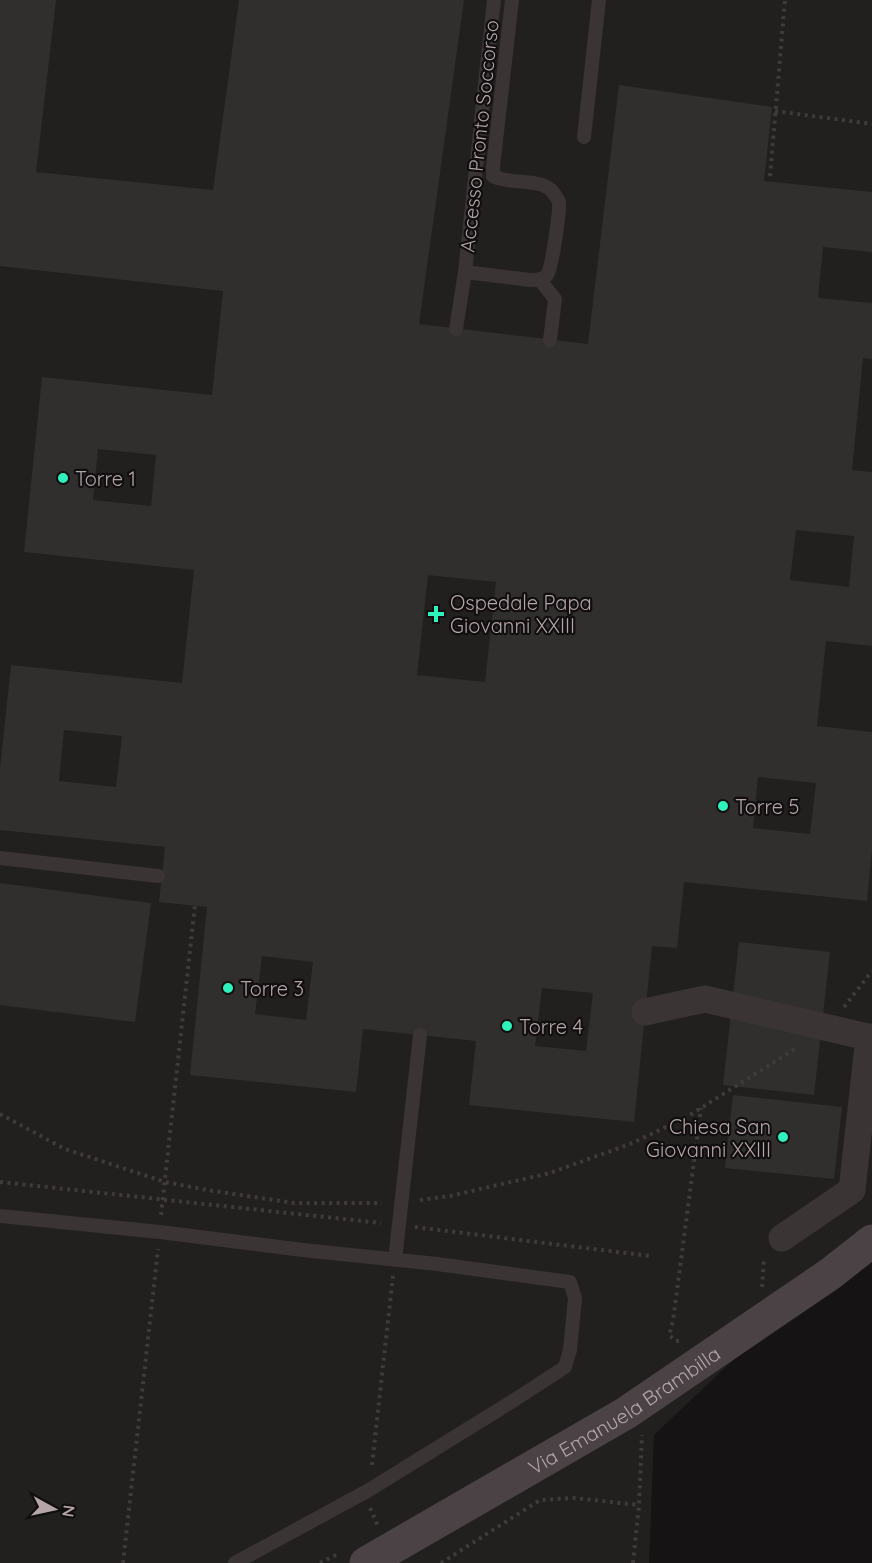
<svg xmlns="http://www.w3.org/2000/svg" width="872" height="1563" viewBox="0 0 872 1563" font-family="Quicksand,sans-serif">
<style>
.built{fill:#221f1f}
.building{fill:#312e2e;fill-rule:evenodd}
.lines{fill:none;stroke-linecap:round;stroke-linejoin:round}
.path{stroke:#413a3c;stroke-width:4;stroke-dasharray:3 4.5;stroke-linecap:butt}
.lane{stroke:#3a3435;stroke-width:14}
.street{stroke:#3a3435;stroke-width:27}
.secondary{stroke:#4a4244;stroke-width:33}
.poi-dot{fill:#2ff1bc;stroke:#100e0e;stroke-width:2}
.labels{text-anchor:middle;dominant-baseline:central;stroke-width:4.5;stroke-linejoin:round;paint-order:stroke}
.street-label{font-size:20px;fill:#b5a5a9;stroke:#100e0e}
.poi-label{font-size:20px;fill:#b5a5a9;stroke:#100e0e;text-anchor:start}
</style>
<rect width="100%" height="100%" fill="#151313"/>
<path class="built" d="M0 0H872V1229L654 1435 649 1563H0Z"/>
<path class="building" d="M0 0H56L36 172 213 190 239 0H464L419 324 588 344 619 85 772 107 764 181 872 192V252L823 247 818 298 872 303V359L863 358 852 470 872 472V646L826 641 817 726 872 732V849L867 901 684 882 677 948 652 946 634 1122 469 1105 476 1041 363 1029 356 1092 190 1075 207 907 159 902 165 847 0 830V769L11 665 182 683 194 570 24 552 42 377 212 395 223 291 0 266ZM98 449 156 455 151 506 93 500ZM796 530 854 536 849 587 790 580ZM428 575 496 582 485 682 417 675ZM64 730 122 736 116 787 59 781ZM758 777 816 783 810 834 753 828ZM262 956 313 962 306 1020 255 1014ZM542 988 593 993 586 1051 535 1046Z
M0 883 151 903 135 1022 0 1005Z
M739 942 830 952 814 1095 723 1085Z
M733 1095 842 1107 834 1179 725 1168Z"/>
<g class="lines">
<path class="path" d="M775 111 872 124
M770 176 785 0
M844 1007 872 971
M0 1114 65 1149 165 1182 207 1190 294 1203H382
M0 1182 381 1223
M420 1200 450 1196 550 1173 630 1144 685 1118 798 1047
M161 1215 195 905
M415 1227 650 1256
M762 1287 764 1258
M679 1341H676L669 1335 673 1321 701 1108
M372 1465 393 1276
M370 1508 378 1526
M123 1563 158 1249
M320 1563 340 1553
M441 1563 540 1500 574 1498 639 1505
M633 1563 639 1505 642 1435"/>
<path class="lane" d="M494 0 465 272 530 280C537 280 543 280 547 275 552 269 560 210 559 202 558 199 553 192 551 190 538 178 510 185 493 176V167L512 0
M584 137 599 0
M540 280 555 299 550 340
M456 329 465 272
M0 858 158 876
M0 1216 160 1232 303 1250 437 1264 570 1282 575 1298 570 1350 565 1367 516 1399 369 1490 235 1563
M395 1260 420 1035"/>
<path class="street" d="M645 1012 705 999 872 1038
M782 1238 852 1190 869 1037"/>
<path class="secondary" id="s1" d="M366 1563 626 1413 830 1274 872 1241"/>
</g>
<g class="poi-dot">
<circle cx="63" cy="478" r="6"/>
<path d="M433 605h6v6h6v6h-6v6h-6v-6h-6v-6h6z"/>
<circle cx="723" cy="806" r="6"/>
<circle cx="228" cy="988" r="6"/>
<circle cx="507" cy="1026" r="6"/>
<circle cx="783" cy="1137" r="6"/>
</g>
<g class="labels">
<g class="street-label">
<text transform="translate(479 136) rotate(-84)">Accesso Pronto Soccorso</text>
<text stroke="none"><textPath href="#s1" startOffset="300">Via Emanuela Brambilla</textPath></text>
</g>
<g class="poi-label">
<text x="75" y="478">Torre 1</text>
<text x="450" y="602">Ospedale Papa<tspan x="450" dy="23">Giovanni XXIII</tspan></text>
<text x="735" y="806">Torre 5</text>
<text x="240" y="988">Torre 3</text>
<text x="519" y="1026">Torre 4</text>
<text x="771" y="1126" text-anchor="end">Chiesa San<tspan x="771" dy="23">Giovanni XXIII</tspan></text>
</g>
</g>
<g transform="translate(54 1509) rotate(98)" stroke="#100e0e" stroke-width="4.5" paint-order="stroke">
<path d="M0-4.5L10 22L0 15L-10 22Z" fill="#b5a5a9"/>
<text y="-9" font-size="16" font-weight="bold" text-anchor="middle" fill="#b5a5a9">N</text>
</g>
</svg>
